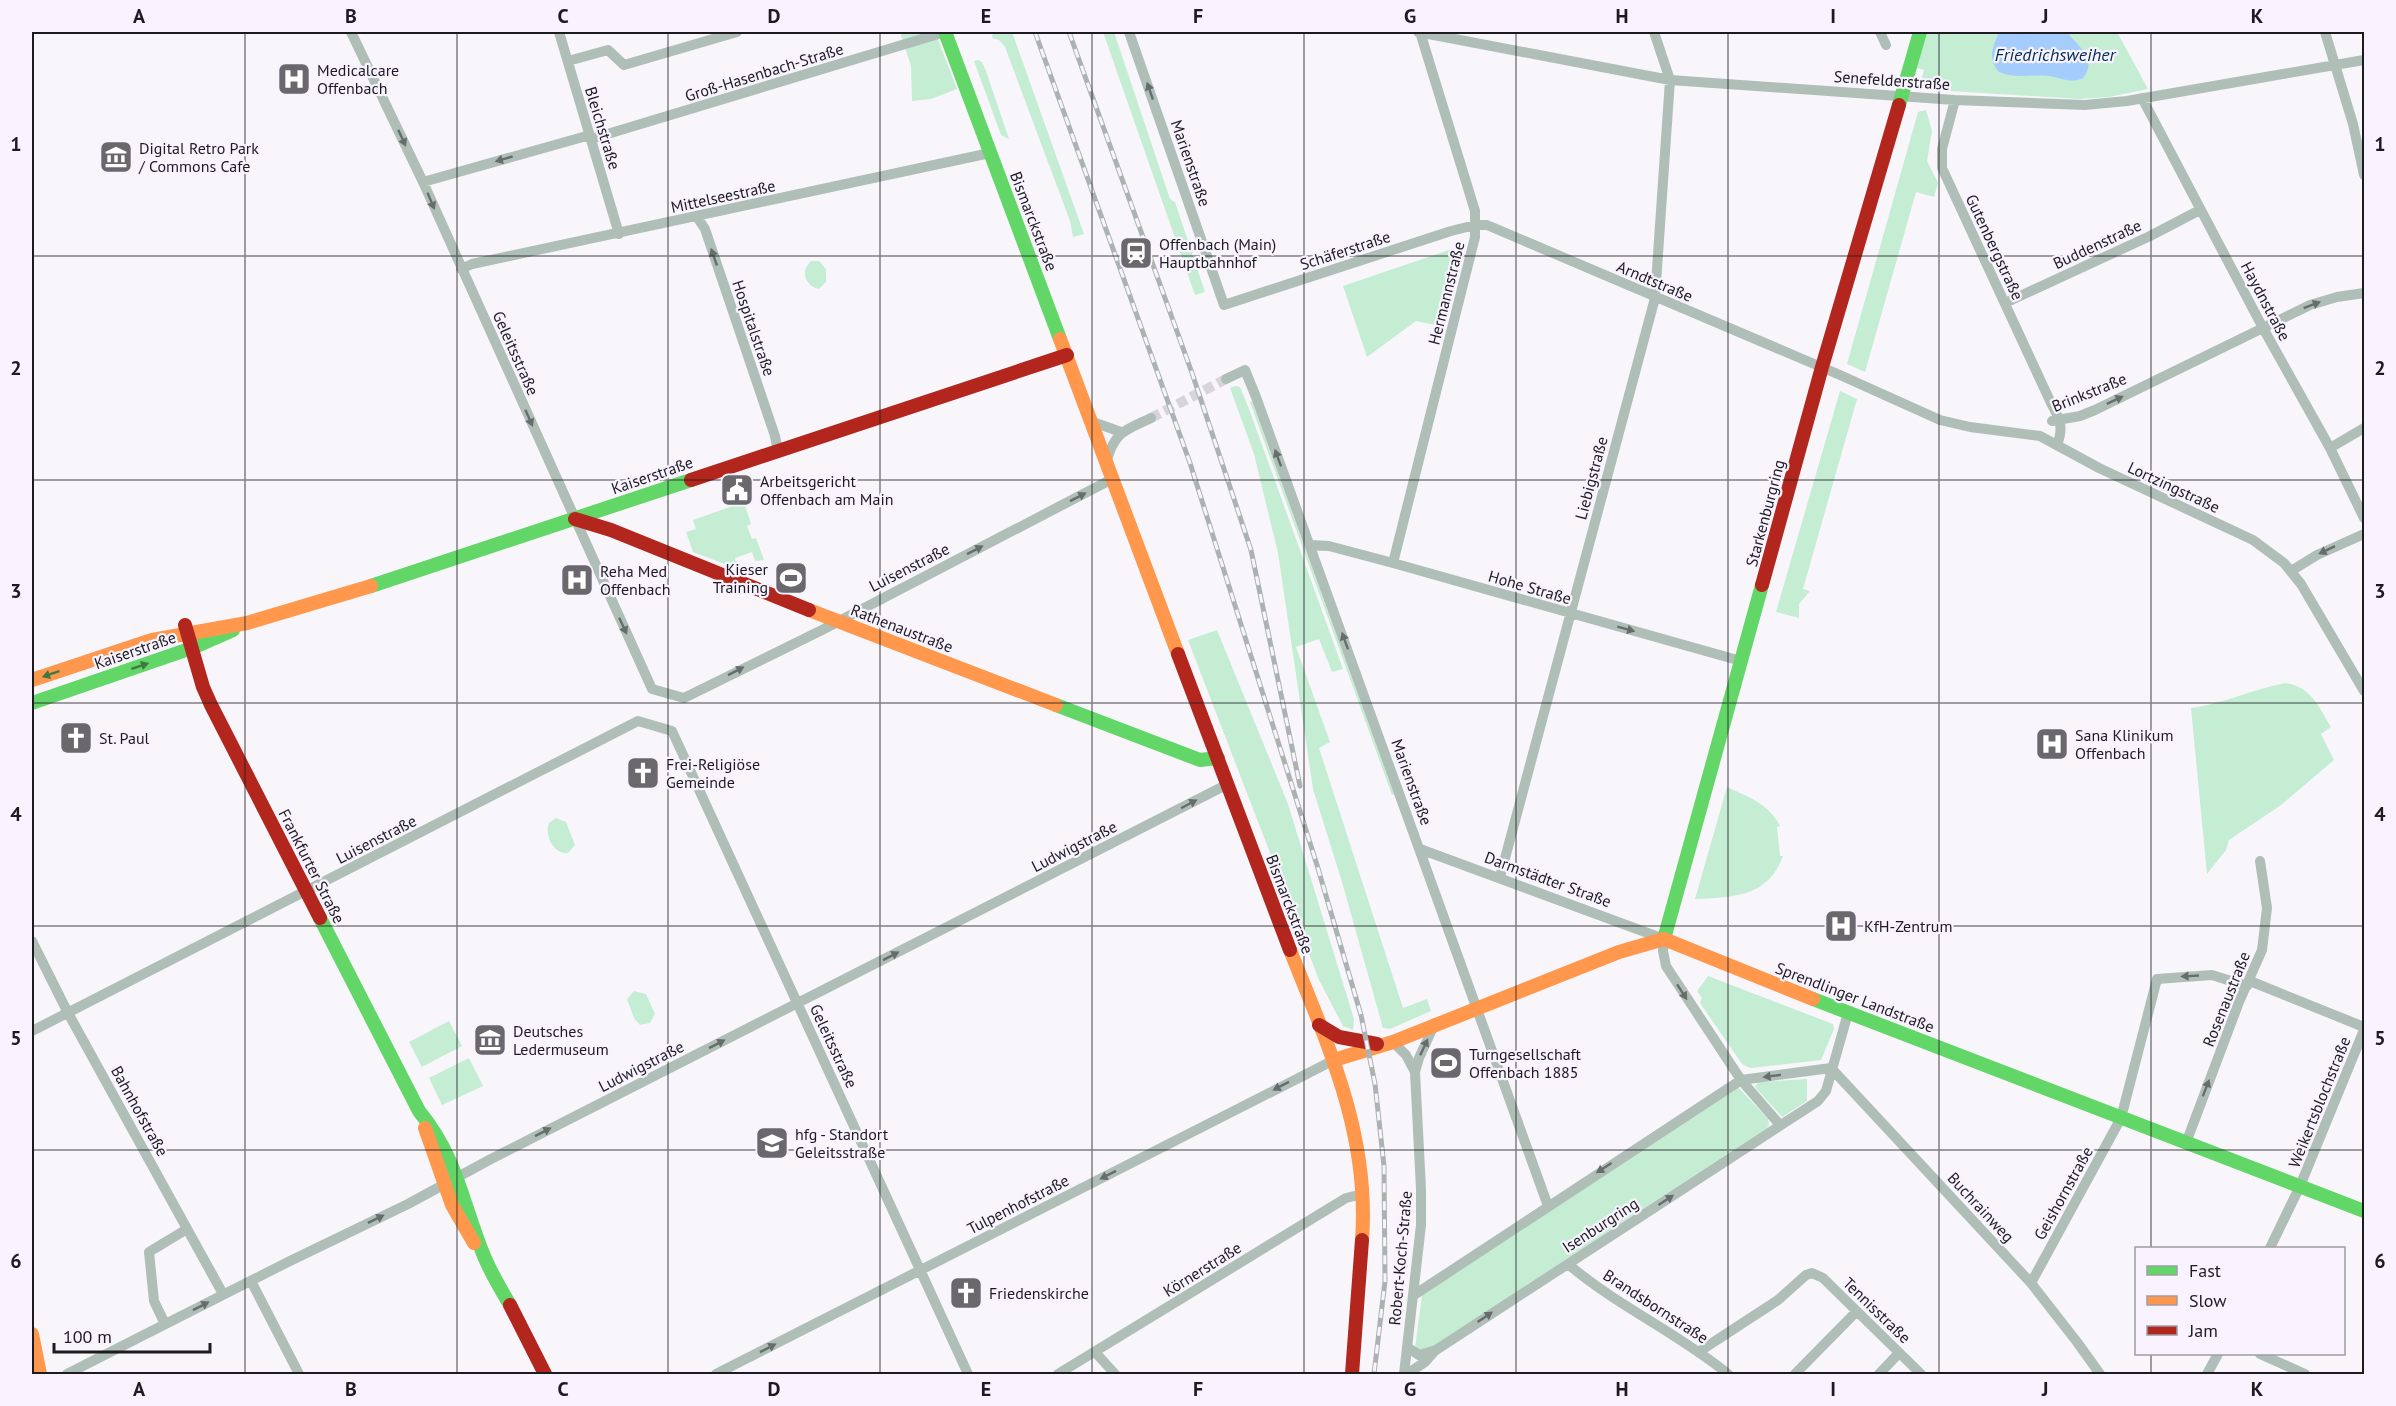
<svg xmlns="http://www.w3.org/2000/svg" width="2396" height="1406" viewBox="0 0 2396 1406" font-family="'PT Sans',sans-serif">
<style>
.green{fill:#c4edd4}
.water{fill:#a4cdfd}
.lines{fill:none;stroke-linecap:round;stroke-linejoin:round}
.street-tunnel{stroke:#d7d5da;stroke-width:10;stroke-dasharray:10 5;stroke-linecap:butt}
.street{stroke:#afbfb8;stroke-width:10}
.fast{stroke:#63d668;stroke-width:14}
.slow{stroke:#ff974d;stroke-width:14}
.jam{stroke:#b3261e;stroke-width:14}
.rail-casing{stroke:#abb3b0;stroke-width:5}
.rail{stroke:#f8f3fe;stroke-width:3;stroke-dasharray:9;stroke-linecap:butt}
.oneway{fill:#666d6c}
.oneway2{fill:#407844}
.grid{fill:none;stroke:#1d1b20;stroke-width:1.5;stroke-opacity:0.55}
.labels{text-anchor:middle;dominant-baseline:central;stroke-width:4.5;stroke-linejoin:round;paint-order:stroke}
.poi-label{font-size:16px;fill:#1d1b20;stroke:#f8f3fe;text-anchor:start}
.street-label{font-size:16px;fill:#1d1b20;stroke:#f8f3fe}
.water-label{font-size:18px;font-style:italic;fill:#012b54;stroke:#f8f3fe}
.neatline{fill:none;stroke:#1d1b20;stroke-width:2}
.grid-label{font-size:20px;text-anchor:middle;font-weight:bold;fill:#1d1b20}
</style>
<rect width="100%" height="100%" fill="#f8f6fb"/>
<path class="green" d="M900 32H935L957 89 931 99 912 101 911 66Z
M993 32H1012L1084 234 1073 237 1070 221 1005 47 999 40 992 38Z
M1103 32H1114L1170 199 1175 202 1205 292 1195 295Z
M1926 32H2117L2148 89 2109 97 2079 99 1934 90 1926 87 1927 82 1922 77 1924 70 1917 68Z
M978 60 982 62 986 71 1009 139 1001 135 974 61Z
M1926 110 1932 131 1927 161 1938 183 1934 197 1916 192 1865 372 1847 364 1918 112Z
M1455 248 1458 251 1439 326 1416 321 1367 357 1343 286Z
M811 261H819L826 269V282L819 289C805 286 800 271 811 261Z
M1235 386 1240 387 1249 409 1343 669 1332 672 1319 639 1296 647 1330 742 1319 748 1403 1008 1427 999 1431 1011 1390 1029 1383 1028 1342 882 1313 789 1278 553 1254 454 1230 388Z
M1840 391 1857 399 1803 589 1810 591 1799 604V618L1776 612Z
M1252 401 1394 794 1392 795 1250 402Z
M744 502 751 524 747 526 752 539 756 538 764 560 755 561 752 552 735 558 738 567 735 568 693 552 686 532 696 529 693 520Z
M1217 630 1288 804 1354 1019 1353 1030 1343 1026 1319 980 1188 640Z
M2285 683C2311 686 2319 707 2331 727L2321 734 2334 760 2281 805 2229 840 2226 850 2207 874 2191 708C2223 704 2253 689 2285 683Z
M1727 787C1749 797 1769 804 1780 826L1777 827 1780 856H1783C1768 897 1734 897 1695 899Z
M556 818 566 822 575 845 568 853C554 855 544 835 549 823Z
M1708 976 1833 1024 1834 1029 1821 1060 1760 1067 1750 1068 1742 1064 1700 1003 1702 998 1697 991Z
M634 991 646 994 655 1014 650 1023 640 1025 634 1018 627 999Z
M449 1021 462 1046 422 1067 409 1042Z
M469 1058 483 1086 442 1105 429 1078Z
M1807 1079V1101L1782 1117 1755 1087 1758 1082Z
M1738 1087 1768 1119 1769 1125 1767 1128 1427 1350 1422 1352 1415 1348 1422 1295Z"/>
<path class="water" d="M1999 32H2067C2078 46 2098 60 2083 78 2072 84 2061 78 2049 76 2033 74 2015 79 1999 72 1987 58 1993 47 1999 32Z"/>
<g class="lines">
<path class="street-tunnel" d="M1151 418 1226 379"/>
<path class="street" d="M351 32 423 182 652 689 684 698 822 630 1114 478
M559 32 619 234
M1129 32 1224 305 1451 231 1475 225H1487L1840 375 1940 420 1970 427 2040 436 2099 468 2253 540 2284 563 2301 584 2364 691
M1418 32 1670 80 1955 100 2085 105 2127 101 2364 60
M1880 32 1886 45
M2325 32 2353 124 2364 175
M568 61 608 50 624 65 737 32
M2142 98 2263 328 2330 448 2364 518
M1955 100 1942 149V168L2051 403C2060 419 2064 427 2057 445
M591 139 945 32
M423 182 590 135
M697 217 705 229 775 436 778 452
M461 269 472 264 990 153
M2005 303 2150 236 2200 210
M1226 379 1245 370 1256 397 1548 1206
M2052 421 2080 416 2095 410 2310 305 2337 297 2364 293
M1093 422 1121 432
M2330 448 2364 428
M1107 460C1115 431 1126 430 1151 418
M1310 545 1329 546 1393 563 1741 661
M1393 563 1475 237V211L1420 32
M2291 571 2317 555 2364 534
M1420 849 1664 939 1663 951 1666 966 1741 1080 1780 1125
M1500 877 1655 298 1670 80 1654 32
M32 941 68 1013 223 1294
M2250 981 2364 1027
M32 1031 638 721 672 731 968 1374
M1393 1042 1406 1055 1415 1072
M2186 1143 2239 1002 2262 950 2267 908 2260 861
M2270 1248 2300 1186 2364 1030
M1568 1264C1617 1306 1678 1333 1728 1374
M251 1281 299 1374
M2031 1283 2121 1118 2157 979 2212 975 2247 986
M1414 1295 1741 1080 1831 1068 2031 1283 2077 1342 2100 1374
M165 1324 154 1301 149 1252 187 1229
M1407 1347 1419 1355 1436 1350 1818 1101 1826 1091 1848 1013
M1700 1351 1778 1300 1806 1275 1812 1273 1823 1278 1921 1374
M1095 1352 1115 1374
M2260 1354 2305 1374
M67 1374 290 1261 408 1204 491 1159 1228 784
M716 1374 1334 1060
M1058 1374 1346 1198 1363 1194
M1404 1374 1421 1225V1189L1415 1072 1419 1058 1435 1023
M1407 1374 1425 1362 1434 1352
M1795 1374 1856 1312
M1879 1374 1899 1353
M2207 1374 2218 1354"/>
<path class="fast" d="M945 32 1060 339
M1899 105 1920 32
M371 586 691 480
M32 703 192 648 233 630
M1056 705 1200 760 1218 758
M320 918 419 1111C457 1158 461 1198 482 1251 489 1270 500 1288 510 1305
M1664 939 1762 585
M1813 999 2364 1211"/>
<path class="slow" d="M1060 339 1178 654
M809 610 1056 705
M32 680 152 640 247 623 371 586
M1290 950C1328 1045 1370 1135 1362 1240
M1334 1060 1393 1042 1619 952 1664 939 1813 999
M425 1128 452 1205 474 1243
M32 1334 40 1374"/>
<path class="jam" d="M691 480 1067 355
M575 519 611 530 809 610
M1762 585 1822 367 1899 105
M185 625 203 687 211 705 320 918
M1178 654 1290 950
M1319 1025 1339 1037 1377 1044
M510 1305 545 1374
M1352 1374 1362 1240"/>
<defs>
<path id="rail" d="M1035 32 1190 463 1317 865 1361 1015 1375 1084 1384 1166 1385 1281 1374 1374
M1069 32 1192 373 1251 550 1300 786"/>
</defs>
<use href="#rail" class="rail-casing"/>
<use href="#rail" class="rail"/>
</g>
<defs><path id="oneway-solid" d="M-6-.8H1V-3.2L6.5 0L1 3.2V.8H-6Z" transform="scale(1.5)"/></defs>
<g class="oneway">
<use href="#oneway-solid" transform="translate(1150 91) rotate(-109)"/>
<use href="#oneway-solid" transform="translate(402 138) rotate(65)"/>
<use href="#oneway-solid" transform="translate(504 159) rotate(164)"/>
<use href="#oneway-solid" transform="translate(431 201) rotate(67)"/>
<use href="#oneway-solid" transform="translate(714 257) rotate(-109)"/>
<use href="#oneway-solid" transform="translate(2312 305) rotate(-21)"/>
<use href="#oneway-solid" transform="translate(2115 400) rotate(-25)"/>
<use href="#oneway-solid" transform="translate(529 418) rotate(66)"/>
<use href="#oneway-solid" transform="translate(1278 458) rotate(-110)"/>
<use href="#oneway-solid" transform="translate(1078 497) rotate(-27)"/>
<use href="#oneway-solid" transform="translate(975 550) rotate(-27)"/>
<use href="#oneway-solid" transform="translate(2327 550) rotate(154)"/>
<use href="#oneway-solid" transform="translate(623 626) rotate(65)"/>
<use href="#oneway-solid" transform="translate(1626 629) rotate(15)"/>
<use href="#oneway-solid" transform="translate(1345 641) rotate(-110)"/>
<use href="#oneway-solid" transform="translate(736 671) rotate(-27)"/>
<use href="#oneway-solid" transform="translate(1189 804) rotate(-28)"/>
<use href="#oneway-solid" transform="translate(891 956) rotate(-27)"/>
<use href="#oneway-solid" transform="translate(2190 976) rotate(177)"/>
<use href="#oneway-solid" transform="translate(1682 992) rotate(57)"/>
<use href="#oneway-solid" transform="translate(717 1044) rotate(-27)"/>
<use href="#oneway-solid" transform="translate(1424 1047) rotate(-65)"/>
<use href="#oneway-solid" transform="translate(1772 1076) rotate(173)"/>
<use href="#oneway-solid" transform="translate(1281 1086) rotate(153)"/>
<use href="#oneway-solid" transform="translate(2206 1088) rotate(-69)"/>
<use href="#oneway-solid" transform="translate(543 1132) rotate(-27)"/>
<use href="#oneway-solid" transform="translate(1604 1168) rotate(147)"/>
<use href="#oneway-solid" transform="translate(1108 1175) rotate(153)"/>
<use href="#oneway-solid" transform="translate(1666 1200) rotate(-33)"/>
<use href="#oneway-solid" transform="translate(376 1219) rotate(-26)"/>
<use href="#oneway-solid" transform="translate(201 1306) rotate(-27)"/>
<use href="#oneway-solid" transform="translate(1485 1317) rotate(-34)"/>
<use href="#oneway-solid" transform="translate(768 1348) rotate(-27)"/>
</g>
<g class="oneway2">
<use href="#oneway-solid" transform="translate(140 666) rotate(-18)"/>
<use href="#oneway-solid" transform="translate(51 674) rotate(161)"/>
</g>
<path class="grid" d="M245 32V1374M457 32V1374M668 32V1374M880 32V1374M1092 32V1374M1304 32V1374M1516 32V1374M1728 32V1374M1939 32V1374M2151 32V1248M32 256H2364M32 480H2364M32 703H2364M32 926H2364M32 1150H2364M2151 1354V1374"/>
<defs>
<symbol id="hospital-square" viewBox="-11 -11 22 22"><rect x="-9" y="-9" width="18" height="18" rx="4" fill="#6a686d" stroke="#f8f3fe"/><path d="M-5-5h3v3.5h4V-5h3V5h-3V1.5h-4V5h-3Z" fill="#fff"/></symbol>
<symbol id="museum-square" viewBox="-11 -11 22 22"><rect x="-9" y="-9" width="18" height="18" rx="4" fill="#6a686d" stroke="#f8f3fe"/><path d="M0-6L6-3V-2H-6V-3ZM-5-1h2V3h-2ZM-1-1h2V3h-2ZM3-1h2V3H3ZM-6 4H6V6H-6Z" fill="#fff"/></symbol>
<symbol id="station-square" viewBox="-11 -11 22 22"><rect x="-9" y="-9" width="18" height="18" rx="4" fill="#6a686d" stroke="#f8f3fe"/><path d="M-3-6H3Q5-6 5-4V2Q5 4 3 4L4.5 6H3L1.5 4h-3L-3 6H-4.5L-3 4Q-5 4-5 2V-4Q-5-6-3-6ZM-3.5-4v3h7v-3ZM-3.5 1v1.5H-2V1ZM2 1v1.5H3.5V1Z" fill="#fff"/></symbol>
<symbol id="civic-square" viewBox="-11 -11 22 22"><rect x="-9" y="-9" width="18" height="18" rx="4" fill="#6a686d" stroke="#f8f3fe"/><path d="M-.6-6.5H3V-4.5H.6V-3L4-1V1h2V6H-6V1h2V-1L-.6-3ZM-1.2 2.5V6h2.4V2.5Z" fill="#fff"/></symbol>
<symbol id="stadium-square" viewBox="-11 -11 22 22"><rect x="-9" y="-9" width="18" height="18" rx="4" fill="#6a686d" stroke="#f8f3fe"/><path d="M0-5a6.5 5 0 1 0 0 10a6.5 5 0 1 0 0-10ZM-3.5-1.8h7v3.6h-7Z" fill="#fff"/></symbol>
<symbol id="church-square" viewBox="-11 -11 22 22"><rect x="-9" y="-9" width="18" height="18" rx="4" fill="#6a686d" stroke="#f8f3fe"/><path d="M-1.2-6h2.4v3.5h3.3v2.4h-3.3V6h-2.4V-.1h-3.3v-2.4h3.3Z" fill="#fff"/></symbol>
<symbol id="university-square" viewBox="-11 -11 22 22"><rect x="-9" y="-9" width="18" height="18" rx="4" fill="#6a686d" stroke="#f8f3fe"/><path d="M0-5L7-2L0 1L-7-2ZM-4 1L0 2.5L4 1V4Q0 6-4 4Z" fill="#fff"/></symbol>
</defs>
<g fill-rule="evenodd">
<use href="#hospital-square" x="275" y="60" width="38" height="38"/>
<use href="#museum-square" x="97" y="138" width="38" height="38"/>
<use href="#station-square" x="1117" y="234" width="38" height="38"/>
<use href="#civic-square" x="718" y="471" width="38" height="38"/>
<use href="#stadium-square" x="772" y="559" width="38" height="38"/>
<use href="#hospital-square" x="558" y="561" width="38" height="38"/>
<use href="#church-square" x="57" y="719" width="38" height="38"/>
<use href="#hospital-square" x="2033" y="725" width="38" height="38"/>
<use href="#church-square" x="624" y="754" width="38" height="38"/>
<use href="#hospital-square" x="1822" y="907" width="38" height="38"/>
<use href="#museum-square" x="471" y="1021" width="38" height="38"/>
<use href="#stadium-square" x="1427" y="1044" width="38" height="38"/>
<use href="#university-square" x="753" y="1124" width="38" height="38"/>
<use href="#church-square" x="947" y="1274" width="38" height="38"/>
</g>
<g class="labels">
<g class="poi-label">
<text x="317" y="70">Medicalcare<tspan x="317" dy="18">Offenbach</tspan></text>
<text x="139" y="148">Digital Retro Park<tspan x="139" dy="18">/ Commons Cafe</tspan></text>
<text x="1159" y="244">Offenbach (Main)<tspan x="1159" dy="18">Hauptbahnhof</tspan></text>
<text x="760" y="481">Arbeitsgericht<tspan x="760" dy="18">Offenbach am Main</tspan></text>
<text x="768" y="569" text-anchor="end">Kieser<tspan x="768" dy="18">Training</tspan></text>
<text x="600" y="571">Reha Med<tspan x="600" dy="18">Offenbach</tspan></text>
<text x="2075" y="735">Sana Klinikum<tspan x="2075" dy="18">Offenbach</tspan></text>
<text x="99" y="738">St. Paul</text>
<text x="666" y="764">Frei-Religiöse<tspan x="666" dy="18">Gemeinde</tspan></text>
<text x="1864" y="926">KfH-Zentrum</text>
<text x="513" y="1031">Deutsches<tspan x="513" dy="18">Ledermuseum</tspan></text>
<text x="1469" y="1054">Turngesellschaft<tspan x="1469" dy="18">Offenbach 1885</tspan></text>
<text x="795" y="1134">hfg - Standort<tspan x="795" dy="18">Geleitsstraße</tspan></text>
<text x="989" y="1293">Friedenskirche</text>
</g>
<g class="street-label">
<text transform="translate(764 72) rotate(-17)">Groß-Hasenbach-Straße</text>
<text transform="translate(1892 80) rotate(4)">Senefelderstraße</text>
<text transform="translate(603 128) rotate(73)">Bleichstraße</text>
<text transform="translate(1191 163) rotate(71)">Marienstraße</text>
<text transform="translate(723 196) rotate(-12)">Mittelseestraße</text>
<text transform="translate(1034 221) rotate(69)">Bismarckstraße</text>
<text transform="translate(2097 244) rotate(-25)">Buddenstraße</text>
<text transform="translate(1995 247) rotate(65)">Gutenbergstraße</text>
<text transform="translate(1345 250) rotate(-18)">Schäferstraße</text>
<text transform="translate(1655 281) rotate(23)">Arndtstraße</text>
<text transform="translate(1446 293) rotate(-76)">Hermannstraße</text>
<text transform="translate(2266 301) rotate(62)">Haydnstraße</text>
<text transform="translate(754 328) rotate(71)">Hospitalstraße</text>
<text transform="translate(516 353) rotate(66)">Geleitsstraße</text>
<text transform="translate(2089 392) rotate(-22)">Brinkstraße</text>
<text transform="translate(652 475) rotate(-19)">Kaiserstraße</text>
<text transform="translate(1591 478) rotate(-75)">Liebigstraße</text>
<text transform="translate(2174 487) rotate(25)">Lortzingstraße</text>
<text transform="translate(1765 513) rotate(-75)">Starkenburgring</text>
<text transform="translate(909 567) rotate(-27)">Luisenstraße</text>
<text transform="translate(1530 587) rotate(16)">Hohe Straße</text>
<text transform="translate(902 628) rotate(21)">Rathenaustraße</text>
<text transform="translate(135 650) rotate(-19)">Kaiserstraße</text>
<text transform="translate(1412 782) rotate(70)">Marienstraße</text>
<text transform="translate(376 839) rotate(-27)">Luisenstraße</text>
<text transform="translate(1074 846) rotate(-27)">Ludwigstraße</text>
<text transform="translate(312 866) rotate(63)">Frankfurter Straße</text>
<text transform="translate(1548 879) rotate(20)">Darmstädter Straße</text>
<text transform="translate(1290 904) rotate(69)">Bismarckstraße</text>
<text transform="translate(1855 997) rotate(21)">Sprendlinger Landstraße</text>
<text transform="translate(2226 999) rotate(-68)">Rosenaustraße</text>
<text transform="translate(834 1046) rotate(65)">Geleitsstraße</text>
<text transform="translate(641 1066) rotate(-27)">Ludwigstraße</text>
<text transform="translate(2319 1102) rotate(-68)">Weikertsblochstraße</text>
<text transform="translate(140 1111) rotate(61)">Bahnhofstraße</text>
<text transform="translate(2063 1193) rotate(-61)">Geishornstraße</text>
<text transform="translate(1018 1204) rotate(-27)">Tulpenhofstraße</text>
<text transform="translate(1981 1207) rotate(47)">Buchrainweg</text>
<text transform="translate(1600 1225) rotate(-33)">Isenburgring</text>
<text transform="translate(1400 1258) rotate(-85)">Robert-Koch-Straße</text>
<text transform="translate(1202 1269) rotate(-32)">Körnerstraße</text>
<text transform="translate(1656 1306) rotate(33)">Brandsbornstraße</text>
<text transform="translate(1877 1310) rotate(44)">Tennisstraße</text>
</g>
<g class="water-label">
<text x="2055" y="54">Friedrichsweiher</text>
</g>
</g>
<rect width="2396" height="1406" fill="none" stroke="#f8f3fe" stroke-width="66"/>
<rect x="2135" y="1247" width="210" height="108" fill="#f8f3fe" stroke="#a09da5" stroke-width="1.5"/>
<rect x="2147" y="1266" width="30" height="9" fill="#63d668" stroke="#a09da5" stroke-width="1.5"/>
<text x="2189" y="1277" font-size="18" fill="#1d1b20">Fast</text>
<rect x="2147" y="1296" width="30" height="9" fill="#ff974d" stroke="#a09da5" stroke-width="1.5"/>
<text x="2189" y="1307" font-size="18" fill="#1d1b20">Slow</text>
<rect x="2147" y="1326" width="30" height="9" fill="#b3261e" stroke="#a09da5" stroke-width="1.5"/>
<text x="2189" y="1337" font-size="18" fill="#1d1b20">Jam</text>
<path d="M54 1343v9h156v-9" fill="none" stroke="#1d1b20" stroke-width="3"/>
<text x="63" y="1343" font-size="18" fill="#1d1b20" stroke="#f8f3fe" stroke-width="4.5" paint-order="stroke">100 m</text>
<rect x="33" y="33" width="2330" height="1340" class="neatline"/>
<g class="grid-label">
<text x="139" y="23">A</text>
<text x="351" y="23">B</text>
<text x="563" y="23">C</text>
<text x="774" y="23">D</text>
<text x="986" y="23">E</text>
<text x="1198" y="23">F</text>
<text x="1410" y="23">G</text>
<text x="1622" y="23">H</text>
<text x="1833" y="23">I</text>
<text x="2045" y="23">J</text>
<text x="2257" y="23">K</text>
<text x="16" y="151">1</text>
<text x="2380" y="151">1</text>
<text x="16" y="375">2</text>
<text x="2380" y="375">2</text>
<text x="16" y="598">3</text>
<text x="2380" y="598">3</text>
<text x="16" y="821">4</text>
<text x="2380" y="821">4</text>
<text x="16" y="1045">5</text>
<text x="2380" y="1045">5</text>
<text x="16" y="1268">6</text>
<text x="2380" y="1268">6</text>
<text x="139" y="1396">A</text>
<text x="351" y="1396">B</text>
<text x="563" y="1396">C</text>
<text x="774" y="1396">D</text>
<text x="986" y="1396">E</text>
<text x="1198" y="1396">F</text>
<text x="1410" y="1396">G</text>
<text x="1622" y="1396">H</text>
<text x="1833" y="1396">I</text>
<text x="2045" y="1396">J</text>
<text x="2257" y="1396">K</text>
</g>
</svg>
